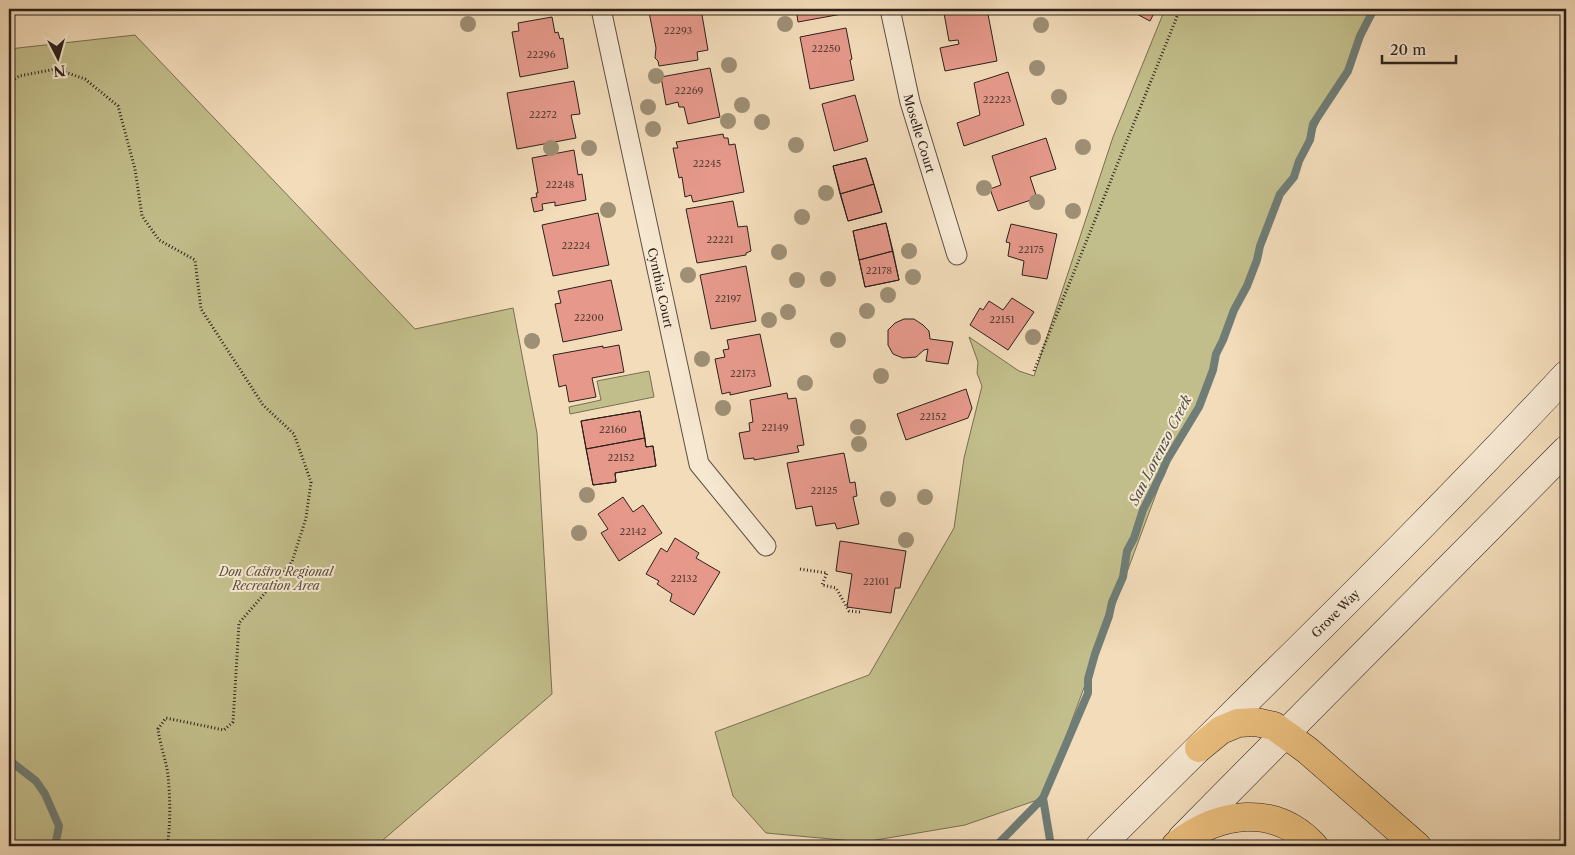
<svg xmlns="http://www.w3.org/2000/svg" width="1575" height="855" viewBox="0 0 1575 855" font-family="'Libre Caslon Text',serif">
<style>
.green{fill:#c2be8b;stroke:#777053}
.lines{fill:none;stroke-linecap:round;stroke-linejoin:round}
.stream{stroke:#6f7d76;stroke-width:8}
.building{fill:#e6998b;stroke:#2c211b}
.street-casing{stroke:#5e5043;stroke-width:21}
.secondary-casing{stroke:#2c211b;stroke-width:29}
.highway-casing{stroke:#2c211b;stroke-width:29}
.path{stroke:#2c211b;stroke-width:3;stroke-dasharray:1 2.5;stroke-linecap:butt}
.street{stroke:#f7e8d2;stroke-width:19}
.secondary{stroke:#f7e8d2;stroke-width:28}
.highway{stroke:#eabe7d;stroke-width:28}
.tree{fill:#9e8f75}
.labels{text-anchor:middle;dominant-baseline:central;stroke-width:4;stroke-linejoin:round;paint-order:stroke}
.number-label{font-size:10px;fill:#5a3f37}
.street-label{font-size:12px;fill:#2c211b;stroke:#f7e8d2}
.park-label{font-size:12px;font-style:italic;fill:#59503d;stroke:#f7e8d2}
.water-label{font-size:14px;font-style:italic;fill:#4d4f49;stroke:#f7e8d2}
</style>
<rect width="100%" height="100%" fill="#f3dcba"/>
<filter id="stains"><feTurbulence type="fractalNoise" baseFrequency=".004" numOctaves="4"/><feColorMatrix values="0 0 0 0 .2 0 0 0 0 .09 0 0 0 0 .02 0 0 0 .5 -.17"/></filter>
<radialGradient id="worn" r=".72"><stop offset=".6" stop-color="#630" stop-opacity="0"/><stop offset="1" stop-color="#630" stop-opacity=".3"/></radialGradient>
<path class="green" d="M1165 9H1376L1348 71 1333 93 1268 225 1248 283 1233 312 1216 354 1212 373 1199 407 1172 451 1043 798 965 825 864 842 766 833 733 796 715 732 869 675 954 528 964 458 982 386 977 373 978 362 969 337 1019 371 1034 376 1113 137Z
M135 35 415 329 513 308 537 433 552 694 376 846H9V49Z
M649 371 654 397 570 414 569 407 601 400 597 381Z"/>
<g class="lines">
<path class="stream" d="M9 760 36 781 45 794 59 826 55 846
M1043 798 1051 846
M996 846 1043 798 1088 693V679L1095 654 1109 616 1112 602 1123 577 1127 551 1134 538 1143 510 1161 474 1167 460 1199 407 1213 370 1216 354 1223 340 1234 310 1247 286 1257 260 1260 246 1280 194 1294 177 1299 161 1310 140 1313 124 1348 71 1360 36 1374 9"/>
</g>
<path class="building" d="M665 9H701L708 50 697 52 698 60 659 66 658 61 655 58 656 48 649 12Z
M796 9H841L842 14 798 22Z
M964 9H987L997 61 945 71 940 48 959 44 958 40 949 41 944 13Z
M1127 9H1156L1150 21Z
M552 17 555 33 558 32 560 39 563 38 568 68 520 77 512 32 519 31 518 23Z
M846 28 852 59 850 60 854 80 810 89 800 37Z
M710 68 720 117 688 124 684 107H679L678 102 666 105 661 77Z
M1008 72 1024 125 964 146 957 123 980 115 974 83Z
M574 81 580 114 571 115 576 138 517 149 507 93Z
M855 95 868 141 834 151 822 104Z
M723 134 724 138H728L729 145 735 144 744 192 693 202 691 195 685 197 682 177 679 178 673 148H678L676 142Z
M1046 138 1056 169 1030 177 1037 198 998 211 990 189 1001 185 992 156Z
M574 150 578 175 582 174 586 200 555 206V202L542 204 543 210 534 212 531 198 537 197 536 193H538L532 158Z
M866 158 882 212 848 221 833 166Z
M866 158 874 184 840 194 833 166Z
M874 184 882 212 848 221 840 194Z
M733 201 738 227 747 226 751 251 746 253V255L697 263 686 209Z
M598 213 609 265 553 276 542 225Z
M886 223 899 280 865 287 853 231Z
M886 223 893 251 859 260 853 231Z
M1011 224 1057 234 1047 279 1022 275 1024 261 1008 256 1010 243 1006 242Z
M893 251 899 280 865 287 859 260Z
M746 266 756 321 711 329 700 275Z
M611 280 622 330 563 342 555 304 561 303 558 291Z
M1012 298 1034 312 1008 350 970 325 980 308 983 310 989 301 1003 310Z
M904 319H914L923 325 929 331 930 339 953 342 948 364 926 361 928 349 924 350 916 357 903 358 893 354 888 345V330L895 323Z
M760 334 771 386 730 395V392L722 394 715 359 725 357 723 350 729 349 727 340Z
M619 345 624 372 592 378 596 397 569 402 566 385 559 387 553 355 603 346V348Z
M966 389 972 408 968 418 906 440 897 414Z
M787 393 788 399 796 398 804 445 797 446 799 452 754 460V458L744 459 739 433 750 431 749 423 753 422 750 400Z
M640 411 646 447 653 446 656 466 615 473 616 482 593 485 581 421Z
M640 411 645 438 586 449 581 421Z
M645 438 646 447 653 446 656 466 615 473 616 482 593 485 586 449Z
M844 453 850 483 855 482 857 496 853 497 859 524 837 529 835 523 816 526 812 506 796 509 787 463Z
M623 497 633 512 643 505 662 533 619 561 601 533 608 529 598 514Z
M675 538 699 553 696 558 720 572 694 615 670 601 672 594 657 584 659 581 646 574 661 548 667 552Z
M840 541 906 551 900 588H895L891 613 847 607 852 574 836 571Z"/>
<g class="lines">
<defs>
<g id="street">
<path id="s1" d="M601 9 699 464 766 546"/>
<path id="s2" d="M890 9 910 102 957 255"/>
</g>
<g id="secondary">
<path d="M1182 838 1566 450"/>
<path id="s3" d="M1100 846C1256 690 1416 537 1566 375"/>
</g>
<path id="highway" d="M1199 748 1221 730 1238 723 1256 722 1274 726 1307 750 1417 846
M1176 845C1219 812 1274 803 1314 846"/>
</defs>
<use href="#street" class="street-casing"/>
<use href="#secondary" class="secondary-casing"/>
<use href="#highway" class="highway-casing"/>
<path class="path" d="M9 83 19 76 56 69 85 79 118 106 135 169 142 216 159 240 195 260 201 309 263 405 294 434 311 482 306 518 292 562 239 623 233 722 224 730 166 718 158 729C160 745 166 760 168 775 170 797 171 825 167 846
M1034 371 1180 9
M800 569 827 573 822 585 836 588 849 611 860 612"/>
<use href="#street" class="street"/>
<use href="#secondary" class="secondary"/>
<use href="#highway" class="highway"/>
</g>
<g class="tree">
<circle cx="468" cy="24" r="8"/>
<circle cx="785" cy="24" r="8"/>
<circle cx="1041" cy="25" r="8"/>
<circle cx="729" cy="65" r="8"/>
<circle cx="1037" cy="68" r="8"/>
<circle cx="656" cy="76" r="8"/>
<circle cx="1059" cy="97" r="8"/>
<circle cx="742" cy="105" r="8"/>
<circle cx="648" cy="107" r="8"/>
<circle cx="728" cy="121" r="8"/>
<circle cx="762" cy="122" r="8"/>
<circle cx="653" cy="129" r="8"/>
<circle cx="796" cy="145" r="8"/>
<circle cx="1083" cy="147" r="8"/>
<circle cx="551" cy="148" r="8"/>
<circle cx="589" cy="148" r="8"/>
<circle cx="984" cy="188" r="8"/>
<circle cx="826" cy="193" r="8"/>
<circle cx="1037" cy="202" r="8"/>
<circle cx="608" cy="210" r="8"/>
<circle cx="1073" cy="211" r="8"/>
<circle cx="802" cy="217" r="8"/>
<circle cx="909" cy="251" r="8"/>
<circle cx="779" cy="252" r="8"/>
<circle cx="688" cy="275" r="8"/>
<circle cx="913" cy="277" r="8"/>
<circle cx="828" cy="279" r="8"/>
<circle cx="797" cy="280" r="8"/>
<circle cx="888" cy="295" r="8"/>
<circle cx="867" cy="311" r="8"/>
<circle cx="788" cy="312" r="8"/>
<circle cx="769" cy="320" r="8"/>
<circle cx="1033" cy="337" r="8"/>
<circle cx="838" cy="340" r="8"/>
<circle cx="532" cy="341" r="8"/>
<circle cx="702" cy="359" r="8"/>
<circle cx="881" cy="376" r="8"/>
<circle cx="805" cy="383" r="8"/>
<circle cx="723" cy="408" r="8"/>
<circle cx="858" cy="427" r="8"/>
<circle cx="859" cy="444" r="8"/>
<circle cx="587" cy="495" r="8"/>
<circle cx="925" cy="497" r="8"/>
<circle cx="888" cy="499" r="8"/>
<circle cx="579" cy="533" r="8"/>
<circle cx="906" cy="540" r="8"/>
</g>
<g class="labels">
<g class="number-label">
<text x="678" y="30">22293</text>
<text x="826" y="48">22250</text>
<text x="541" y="54">22296</text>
<text x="689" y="90">22269</text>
<text x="997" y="99">22223</text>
<text x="543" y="114">22272</text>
<text x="707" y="163">22245</text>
<text x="560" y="184">22248</text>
<text x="720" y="239">22221</text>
<text x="576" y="245">22224</text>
<text x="1031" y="249">22175</text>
<text x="879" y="270">22178</text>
<text x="728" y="298">22197</text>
<text x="589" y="317">22200</text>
<text x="1002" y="319">22151</text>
<text x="743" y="373">22173</text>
<text x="933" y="416">22152</text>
<text x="775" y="427">22149</text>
<text x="613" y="429">22160</text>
<text x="621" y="457">22152</text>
<text x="824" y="490">22125</text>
<text x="633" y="531">22142</text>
<text x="684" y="578">22132</text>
<text x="876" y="581">22101</text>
</g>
<g class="street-label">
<text stroke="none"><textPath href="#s2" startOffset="128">Moselle Court</textPath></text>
<text stroke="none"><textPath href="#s1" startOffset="285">Cynthia Court</textPath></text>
<text stroke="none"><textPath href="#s3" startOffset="331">Grove Way</textPath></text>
</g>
<g class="park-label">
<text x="276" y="571">Don Castro Regional<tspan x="276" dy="14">Recreation Area</tspan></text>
</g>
<g class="water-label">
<text transform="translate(1160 450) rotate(-63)">San Lorenzo Creek</text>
</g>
</g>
<rect width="1575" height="855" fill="none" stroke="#f3dcba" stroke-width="30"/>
<rect x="10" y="10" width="1555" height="835" fill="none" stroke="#2c211b" stroke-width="2.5"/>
<rect x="15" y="15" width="1545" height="825" fill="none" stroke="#2c211b"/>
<g transform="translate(58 58) rotate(174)" stroke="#f7e8d2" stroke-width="4" paint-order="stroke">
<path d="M0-4L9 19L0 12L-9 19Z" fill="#2c211b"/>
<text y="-8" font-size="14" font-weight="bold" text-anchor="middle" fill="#2c211b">N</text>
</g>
<path d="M1382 55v8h74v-8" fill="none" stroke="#2c211b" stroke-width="2.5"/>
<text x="1390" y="55" font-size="15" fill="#2c211b" stroke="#f7e8d2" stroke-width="4" paint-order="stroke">20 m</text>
<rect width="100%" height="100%" filter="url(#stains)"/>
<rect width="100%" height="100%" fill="url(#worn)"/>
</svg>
